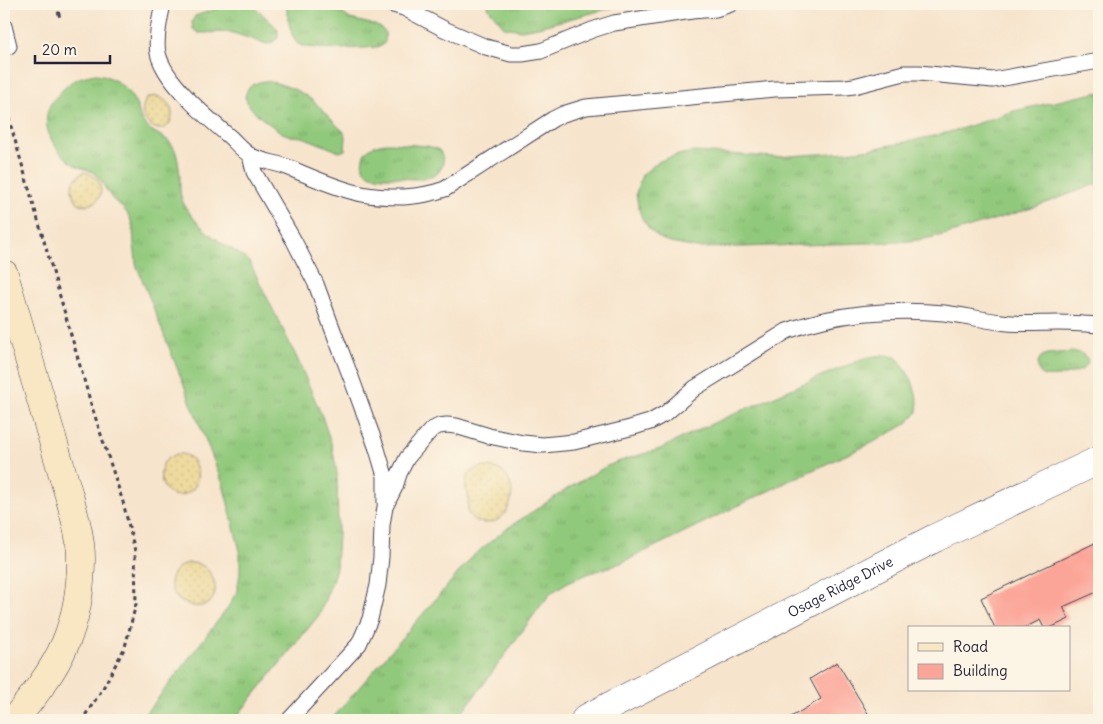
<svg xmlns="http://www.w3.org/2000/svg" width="1103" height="724" viewBox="0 0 1103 724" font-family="Delius,sans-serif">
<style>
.grass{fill:url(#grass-tufts);stroke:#5a765b}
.sand{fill:url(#sand-dots);stroke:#887e6c}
.building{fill:#fba598}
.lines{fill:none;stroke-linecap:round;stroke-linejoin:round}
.service-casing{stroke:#423f51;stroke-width:17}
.minor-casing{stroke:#423f51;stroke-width:29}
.secondary-casing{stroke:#423f51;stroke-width:29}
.path{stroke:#423f51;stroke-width:3;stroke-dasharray:4 4;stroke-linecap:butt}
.service{stroke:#fff;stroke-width:15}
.minor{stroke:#fff;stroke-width:28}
.secondary{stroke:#f9e7c3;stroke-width:28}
.labels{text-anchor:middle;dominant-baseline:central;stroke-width:4;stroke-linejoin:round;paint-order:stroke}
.street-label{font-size:14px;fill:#22223b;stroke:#fcf5e5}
</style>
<defs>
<pattern id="grass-tufts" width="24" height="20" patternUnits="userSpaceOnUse" patternTransform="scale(1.25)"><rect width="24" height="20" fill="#91c97b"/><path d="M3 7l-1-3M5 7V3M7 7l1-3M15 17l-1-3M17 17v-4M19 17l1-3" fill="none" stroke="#7dac6b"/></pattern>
<pattern id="sand-dots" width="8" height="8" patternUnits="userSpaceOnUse" patternTransform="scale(1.25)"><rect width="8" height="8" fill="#eeda9e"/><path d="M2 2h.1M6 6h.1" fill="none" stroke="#ccbb89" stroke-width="1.8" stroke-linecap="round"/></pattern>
</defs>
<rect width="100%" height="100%" fill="#fcf5e5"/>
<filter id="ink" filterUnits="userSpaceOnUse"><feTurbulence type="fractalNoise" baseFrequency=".02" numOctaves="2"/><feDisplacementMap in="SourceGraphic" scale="10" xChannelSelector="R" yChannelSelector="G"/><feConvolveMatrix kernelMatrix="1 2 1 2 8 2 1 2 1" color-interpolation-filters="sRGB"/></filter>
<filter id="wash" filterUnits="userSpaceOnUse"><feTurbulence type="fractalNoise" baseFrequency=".0096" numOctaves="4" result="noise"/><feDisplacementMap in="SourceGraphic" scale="20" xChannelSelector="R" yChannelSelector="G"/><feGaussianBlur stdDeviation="1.12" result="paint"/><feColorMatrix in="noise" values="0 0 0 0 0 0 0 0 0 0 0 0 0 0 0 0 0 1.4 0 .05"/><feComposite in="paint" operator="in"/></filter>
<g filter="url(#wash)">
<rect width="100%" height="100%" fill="#f7e4cc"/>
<path class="grass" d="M231 4H248L256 8 277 28 278 31V38L272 43 267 44 230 32 199 33 193 29 192 22 195 16Z
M286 4H330L350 19 375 25 381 28 385 32V42L382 46C369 49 307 51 298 44 290 38 287 13 286 4Z
M487 4H626L538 27 521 30 504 27 489 9Z
M96 74C116 76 131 91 138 109 140 115 141 120 146 126 155 135 170 137 175 150 178 158 179 167 180 176 180 185 179 194 183 202 185 207 188 211 191 215 199 225 211 236 222 243 232 250 242 254 250 263L297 358 322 416 332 446 337 473 338 534 336 568 330 587 319 615 234 720H139L155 702 227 609 237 591 240 573V551L223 484 136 264C136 258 135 252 134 245 133 233 134 223 127 213 123 206 115 203 111 197 106 190 102 181 96 175 90 169 82 169 75 165 53 151 35 121 55 98 71 81 73 78 96 74Z
M264 81C277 82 298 89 309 98 321 106 331 121 343 131L346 136 345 150 340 152 303 137 291 136 282 133C269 123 250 113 245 97 247 86 254 83 264 81Z
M1099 92V183L1032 208 954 232 939 236 918 240 898 242 740 247 697 248 670 243 660 238 651 231 642 218 638 206 636 193 642 175 654 165 660 161 668 158 682 154 694 152 775 157 847 152 872 149 929 137 957 130 1014 111Z
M390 143 427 146 438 149C442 153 443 158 443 163 439 184 410 179 395 177 387 177 372 178 365 171 361 166 362 158 365 153 371 145 381 143 390 143Z
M1075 352C1082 352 1093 359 1085 367 1079 374 1051 378 1043 376 1040 373 1037 370 1038 365 1038 363 1039 358 1041 357 1046 352 1067 353 1075 352Z
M884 355 895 357 899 360 912 380 918 402 917 413 906 424 872 443 791 480 621 563 585 575 568 582 551 593 539 608 480 689 456 720H331L473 556 506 529 567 489 607 466 626 459 660 449 700 429 814 379 868 357Z"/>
<path class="sand" d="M157 96C187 108 166 145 146 121 141 114 142 107 146 99L150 97Z
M84 172C110 178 104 211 79 204 69 192 69 181 84 172Z
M177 454C185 453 192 457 195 465 198 470 198 478 196 484 194 489 190 492 185 494 165 503 153 474 166 460 169 457 173 456 177 454Z
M482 467C488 467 495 467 501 471 520 483 513 522 486 523 481 523 476 522 472 518 462 510 473 499 466 490 464 478 470 469 482 467Z
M188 563C193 563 198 563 203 566 212 572 219 588 213 598 205 612 184 606 175 596 172 592 171 586 170 581 173 571 178 566 188 563Z"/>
<g id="blocks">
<path class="building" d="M1099 541V591L1063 607 1069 619 1050 628H1044L1040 620 1024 628H995L981 598Z
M837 662 872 720H786L821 699 810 679Z"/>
</g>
</g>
<g filter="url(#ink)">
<use href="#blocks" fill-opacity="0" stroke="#423f51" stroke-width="1"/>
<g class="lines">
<defs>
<path id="service" d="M163 4C160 17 155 39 158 53 164 82 209 119 231 138 237 144 244 152 251 156 262 161 276 163 287 167 312 177 337 189 362 194 376 197 390 197 404 197 419 196 431 194 445 189L553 119 563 114 586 107 775 89 846 87 854 86 904 73H919L993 80 1099 61
M390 4 404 8 444 29 486 47 511 54H522L541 51 592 30 614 23 692 11 716 9 731 4
M4 26 9 46 4 47
M250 155 254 172 294 241 316 284 331 325 352 380 377 449 385 476V503
M289 720 359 644 370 619 378 585 381 557 382 525 385 507 395 487 399 474 407 458 431 430 439 426 447 425 456 426 489 436 523 443 543 445 574 442 630 428 650 422 666 413 695 388 787 331C834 313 894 308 944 313 963 315 982 320 1001 322 1019 325 1039 323 1058 323 1071 323 1085 324 1099 325"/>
<g id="minor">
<path id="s1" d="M585 720 587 718 935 538 1099 460"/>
</g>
<path id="secondary" d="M4 274 70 499C75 518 81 538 81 559 81 587 76 618 65 644 53 672 33 697 14 720"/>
</defs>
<use href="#service" class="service-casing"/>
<use href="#minor" class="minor-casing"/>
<use href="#secondary" class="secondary-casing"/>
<path class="path" d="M56 4 60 18 56 4
M4 102 91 404 123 502 135 551 136 604 125 647 102 690 82 720"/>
<use href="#service" class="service"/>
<use href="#minor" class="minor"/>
<use href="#secondary" class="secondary"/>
</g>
</g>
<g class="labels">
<g class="street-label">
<text stroke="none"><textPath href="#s1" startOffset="288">Osage Ridge Drive</textPath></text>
</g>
</g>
<rect width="1103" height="724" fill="none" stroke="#fcf5e5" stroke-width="20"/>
<rect x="908" y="626" width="162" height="65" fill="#fcf5e5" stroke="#a5a1a1"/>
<rect x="918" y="643" width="25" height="8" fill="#f9e7c3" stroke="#a5a1a1"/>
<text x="953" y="652" font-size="15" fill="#22223b">Road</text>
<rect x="918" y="664" width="25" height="15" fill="#fba598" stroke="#a5a1a1"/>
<text x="953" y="676" font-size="15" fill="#22223b">Building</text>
<path d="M35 55v8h75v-8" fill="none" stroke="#22223b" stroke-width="2.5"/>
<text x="42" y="55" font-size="15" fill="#22223b" stroke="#fcf5e5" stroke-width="4" paint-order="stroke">20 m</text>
</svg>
